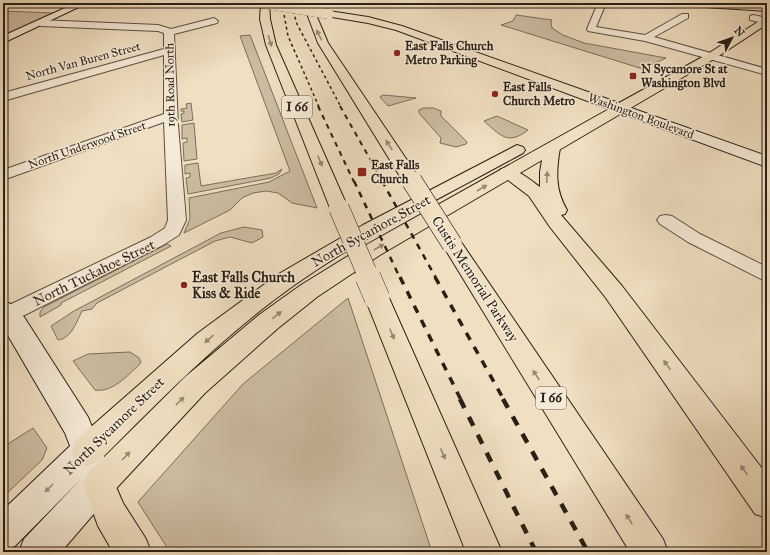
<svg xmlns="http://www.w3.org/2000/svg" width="770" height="555" viewBox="0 0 770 555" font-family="'IM FELL Great Primer',serif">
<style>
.green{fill:#cebea4;stroke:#7b6e5d}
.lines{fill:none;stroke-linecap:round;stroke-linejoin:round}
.street-casing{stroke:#5a4f41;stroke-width:2}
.secondary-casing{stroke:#281f16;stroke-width:2}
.primary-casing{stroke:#281f16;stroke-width:2}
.highway-casing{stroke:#281f16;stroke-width:2}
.street{fill:#f5ead7;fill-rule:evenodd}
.secondary{fill:#f5ead7;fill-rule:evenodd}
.primary{fill:#f0dfc1;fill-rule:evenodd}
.highway{fill:#f0dfc1;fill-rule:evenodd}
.rail-far4{stroke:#281f16;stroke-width:1.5;stroke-dasharray:3 3;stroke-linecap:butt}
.rail-far3{stroke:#281f16;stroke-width:2;stroke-dasharray:5 5;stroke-linecap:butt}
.rail-far2{stroke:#281f16;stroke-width:2.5;stroke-dasharray:6 6;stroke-linecap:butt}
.rail-far1{stroke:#281f16;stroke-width:3.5;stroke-dasharray:8 8;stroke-linecap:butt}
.rail{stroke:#281f16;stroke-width:4.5;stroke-dasharray:10 10;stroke-linecap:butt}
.primary-bridge-casing{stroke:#281f16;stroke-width:10;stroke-linecap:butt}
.highway-bridge-far2-casing{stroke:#281f16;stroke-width:16;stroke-linecap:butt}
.highway-bridge-far1-casing{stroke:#281f16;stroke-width:21;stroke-linecap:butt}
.highway-bridge-casing{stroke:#281f16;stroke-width:26;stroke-linecap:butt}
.primary-bridge{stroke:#f0dfc1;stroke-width:10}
.highway-bridge-far2{stroke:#f0dfc1;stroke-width:16}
.highway-bridge-far1{stroke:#f0dfc1;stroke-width:20}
.highway-bridge{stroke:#f0dfc1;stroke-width:25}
.oneway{fill:#968974}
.oneway2{fill:#998f80}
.poi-dot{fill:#8f2418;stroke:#f5ead7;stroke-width:1.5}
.labels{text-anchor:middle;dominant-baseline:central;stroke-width:3;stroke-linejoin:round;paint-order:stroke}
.far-poi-label{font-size:12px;font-weight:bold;fill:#281f16;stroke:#f5ead7;text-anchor:start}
.far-street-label{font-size:12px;fill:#281f16;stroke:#f5ead7}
.shield{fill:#f5ead7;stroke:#665c50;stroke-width:1}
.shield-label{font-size:13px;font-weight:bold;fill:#281f16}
.street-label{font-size:14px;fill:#281f16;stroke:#f5ead7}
.poi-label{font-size:14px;font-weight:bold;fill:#281f16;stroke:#f5ead7;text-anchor:start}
</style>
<rect width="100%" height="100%" fill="#f0dfc1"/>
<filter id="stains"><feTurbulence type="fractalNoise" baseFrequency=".005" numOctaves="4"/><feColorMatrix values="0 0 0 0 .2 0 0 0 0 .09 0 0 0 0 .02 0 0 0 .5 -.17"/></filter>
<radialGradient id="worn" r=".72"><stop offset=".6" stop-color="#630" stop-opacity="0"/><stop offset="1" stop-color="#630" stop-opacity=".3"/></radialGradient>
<path class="green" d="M3 11 53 13 3 36Z
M516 15 552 20 551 23 552 28 563 35 584 43 666 58 643 69 501 25 513 21Z
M250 35 317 208 292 203 278 193 266 191 253 193 242 198 230 210 184 233 190 219 189 198 269 182 290 171 240 36Z
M383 95 416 98 388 106 380 97Z
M191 103 193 120 182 122 181 114 184 113V111H181V109L187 108 186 104Z
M423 108H433L441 111V116L467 142 466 144 456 147 440 143 441 138 419 113V110Z
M497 116 528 130C508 146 500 135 484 121Z
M194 123 197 159 184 161 183 143 187 142V138L182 139V125Z
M198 163 201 186 276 173 282 169 279 174 271 178 188 194 186 178 190 177V173L185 174V165Z
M244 227 262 230 263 237 252 243 230 237 215 241 97 303 92 309 82 311C77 321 71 339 58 340L51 326 74 311 221 233Z
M167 244 171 246 61 303V305L40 317V312L44 307Z
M348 298 432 552H170L138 502 243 384Z
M130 352 139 358 141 362 139 365C128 375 112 393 95 390L73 361 88 354Z
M33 428 47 448 42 460 3 497V447Z"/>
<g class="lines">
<defs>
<path id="street" d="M598 3H606L596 27 645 35 682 14H688V18L654 37 767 69V75L645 41 588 31 587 29Z
M753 15 767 18V24L750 20V16Z
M214 18 218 21 217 23 174 34 178 125 186 220 179 235 163 245 3 326V308L151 237 165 228 168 220 164 122 3 180V170L164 114V55L3 101V93L164 49V33L158 31 40 26 36 23 40 20 158 25 171 29Z
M666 215 672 216 700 234 767 267V282L688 242 660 224 657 220 660 216Z"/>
<path id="secondary" d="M76 3H87L3 43V36Z
M620 104 767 156V167L615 111 613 108 615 105Z
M3 301 11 304 24 317 88 417 115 484 110 495 61 552H19L24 539 81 479 15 546 3 551V510L70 446 65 433 3 327Z"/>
<path id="primary" d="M685 3 767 5V11L689 6Z
M329 11 368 17 402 26 619 103 706 55 764 18 767 17V24L714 59 380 255 317 297 277 329 205 393 110 495 99 500 88 495 83 484 88 473 185 377 259 315 301 285 366 245 609 109 396 30 368 23 326 16V12Z
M517 145 523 147 525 150 523 153C445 196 365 235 293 286 221 337 160 400 98 462L87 466 76 462 72 451 76 440 198 333 277 275 363 225Z"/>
<path id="highway" d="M261 3H269L270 19 276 45 348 208 346 212 339 214 332 212 330 208 266 45 260 19Z
M303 3H311L328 43 419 178 416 182 410 183 404 182 401 178 318 43Z
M552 143 558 145 560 148C556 171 555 190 567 210L565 214 561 215 622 286 767 475V518L755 514 606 298 550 227 529 196 499 173 501 169C515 166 529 179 540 187V172L544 148 546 145Z
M452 237 459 239 663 539 668 552H630L442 244 445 239Z
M377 289 385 292 389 298 502 552H466L365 298 369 292Z
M99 468 110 473 123 503 146 539 151 552H113L98 526 83 484 88 473Z"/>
</defs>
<use href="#street" class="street-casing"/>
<use href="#secondary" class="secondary-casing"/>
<use href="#primary" class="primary-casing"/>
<use href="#highway" class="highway-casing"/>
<use href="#street" class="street"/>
<use href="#secondary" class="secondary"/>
<use href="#primary" class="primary"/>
<use href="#highway" class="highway"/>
<path class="rail-far4" d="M283 9 288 36 319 107
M293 11 297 24 341 107"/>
<path class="rail-far3" d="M318 106 354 182
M340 106 383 182"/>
<path class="rail-far2" d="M354 181 400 278
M382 181 436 278"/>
<path class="rail-far1" d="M400 277 461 400
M435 277 504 400"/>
<path class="rail" d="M460 399 536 552
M503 399 588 552"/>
<defs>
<path id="primary-bridge" d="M261 3 329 14"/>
<path id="highway-bridge-far2" d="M410 178 413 182"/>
<path id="highway-bridge-far1" d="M412 181 452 244
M339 208 369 278"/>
<path id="highway-bridge" d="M368 277 377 298"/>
</defs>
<use href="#primary-bridge" class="primary-bridge-casing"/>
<use href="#highway-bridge-far2" class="highway-bridge-far2-casing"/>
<use href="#highway-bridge-far1" class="highway-bridge-far1-casing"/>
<use href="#highway-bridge" class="highway-bridge-casing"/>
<use href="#primary-bridge" class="primary-bridge"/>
<use href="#highway-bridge-far2" class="highway-bridge-far2"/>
<use href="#highway-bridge-far1" class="highway-bridge-far1"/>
<use href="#highway-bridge" class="highway-bridge"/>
</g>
<defs><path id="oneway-solid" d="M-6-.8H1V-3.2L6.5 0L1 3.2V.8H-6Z"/></defs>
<g class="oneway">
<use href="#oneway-solid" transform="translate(319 35) rotate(-117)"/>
<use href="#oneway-solid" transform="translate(270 41) rotate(73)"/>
<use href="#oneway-solid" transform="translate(389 145) rotate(-123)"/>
<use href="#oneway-solid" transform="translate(320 161) rotate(67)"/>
<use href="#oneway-solid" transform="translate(547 177) rotate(-87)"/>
<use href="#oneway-solid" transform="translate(482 188) rotate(-30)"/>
<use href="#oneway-solid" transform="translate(379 247) rotate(-30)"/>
<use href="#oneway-solid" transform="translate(277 315) rotate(-38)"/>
<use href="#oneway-solid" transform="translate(392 334) rotate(67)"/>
<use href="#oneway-solid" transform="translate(209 339) rotate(140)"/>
<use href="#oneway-solid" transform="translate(667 365) rotate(-126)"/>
<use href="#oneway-solid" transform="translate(536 375) rotate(-123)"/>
<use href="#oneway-solid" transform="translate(180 401) rotate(-45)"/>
<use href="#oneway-solid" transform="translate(443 454) rotate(67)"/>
<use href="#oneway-solid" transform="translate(126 456) rotate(-46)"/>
<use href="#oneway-solid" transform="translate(744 470) rotate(-126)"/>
<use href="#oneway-solid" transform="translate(629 519) rotate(-123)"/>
</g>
<use class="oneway2" href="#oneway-solid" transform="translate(49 488) rotate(135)"/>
<g class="poi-dot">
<circle cx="397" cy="53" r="4"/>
<rect x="629" y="72" width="8" height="8" rx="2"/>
<circle cx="495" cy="94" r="4"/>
<rect x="357" y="167" width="10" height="10" rx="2"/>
<circle cx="184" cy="285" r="4"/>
</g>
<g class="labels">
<g class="far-poi-label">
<text x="405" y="46">East Falls Church<tspan x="405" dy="14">Metro Parking</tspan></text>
<text x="641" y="69">N Sycamore St at<tspan x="641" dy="14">Washington Blvd</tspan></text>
<text x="503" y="87">East Falls<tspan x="503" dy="14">Church Metro</tspan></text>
<text x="371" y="165">East Falls<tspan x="371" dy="14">Church</tspan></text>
</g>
<g class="far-street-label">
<text transform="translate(83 61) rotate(-15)">North Van Buren Street</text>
<text transform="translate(170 85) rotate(-91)">19th Road North</text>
<text transform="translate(641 116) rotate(20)">Washington Boulevard</text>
<text transform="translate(87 145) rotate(-19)">North Underwood Street</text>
</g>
<g class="shield">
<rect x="282" y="96" width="30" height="22" rx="3"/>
<rect x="536" y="387" width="30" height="22" rx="3"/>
</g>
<g class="shield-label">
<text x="297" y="107">I 66</text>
<text x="551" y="398">I 66</text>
</g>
<g class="street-label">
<text transform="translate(371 231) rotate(-29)">North Sycamore Street</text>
<text transform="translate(94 273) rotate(-26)">North Tuckahoe Street</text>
<text transform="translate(475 279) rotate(57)">Custis Memorial Parkway</text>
<text transform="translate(114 426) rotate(-44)">North Sycamore Street</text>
</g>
<g class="poi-label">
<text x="192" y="277">East Falls Church<tspan x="192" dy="16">Kiss &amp; Ride</tspan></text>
</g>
</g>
<rect width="770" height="555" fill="none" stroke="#f0dfc1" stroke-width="16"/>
<rect x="4" y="4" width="762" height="547" fill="none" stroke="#281f16" stroke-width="2"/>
<rect x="8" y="8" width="754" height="539" fill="none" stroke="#281f16"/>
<g transform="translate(732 38) rotate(49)" stroke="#f5ead7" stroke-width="3" paint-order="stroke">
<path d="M0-3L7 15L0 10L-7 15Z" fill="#281f16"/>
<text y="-6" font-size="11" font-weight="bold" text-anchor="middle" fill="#281f16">N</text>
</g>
<rect width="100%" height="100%" filter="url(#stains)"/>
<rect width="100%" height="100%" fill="url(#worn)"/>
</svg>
